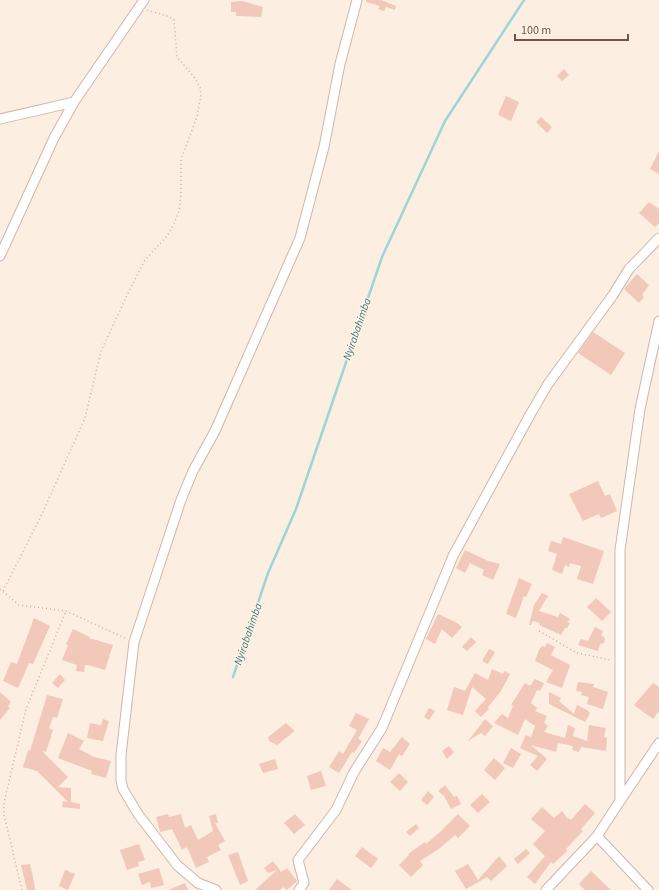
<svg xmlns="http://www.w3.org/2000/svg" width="659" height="890" viewBox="0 0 659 890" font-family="'Source Sans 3',sans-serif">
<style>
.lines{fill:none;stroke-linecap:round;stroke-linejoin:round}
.stream{stroke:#9dd5d6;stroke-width:2.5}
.building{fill:#f1c8b9}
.street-casing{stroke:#cfb6ab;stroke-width:11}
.path{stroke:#d5ab9d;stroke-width:1.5;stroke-dasharray:1 3;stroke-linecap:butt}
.street{stroke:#fff;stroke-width:9}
.labels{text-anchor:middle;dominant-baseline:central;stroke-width:3;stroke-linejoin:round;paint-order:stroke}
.water-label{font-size:11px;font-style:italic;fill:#3d7678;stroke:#fff2e7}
</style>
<rect width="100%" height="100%" fill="#fceee1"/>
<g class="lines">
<path class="stream" d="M233 677 268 573 296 509 382 257 445 121 524 0"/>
</g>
<path class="building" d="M366 0H381L396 6 395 10 386 7 384 11 378 9 380 6 366 2Z
M242 1 263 7 261 17 236 16V12H231V2Z
M564 69 569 75 562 81 557 76Z
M506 96 519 102 511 121 498 115Z
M541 117 552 127 547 133 536 122Z
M659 151V174L650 169Z
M649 202 659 209V223L655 227 639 213Z
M637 274 649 285 642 295 644 297 639 303 624 289Z
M593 332 625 353 611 375 578 353Z
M598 481 605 496 610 494 617 511 601 518 599 514 583 521 569 494Z
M563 537 604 551 593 584 577 579 581 566 570 563 569 567 565 565 562 574 552 570 557 554 548 551 551 541 561 544Z
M465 550 488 561 500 564 493 580 482 575 484 570 470 563 465 573 456 568Z
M519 578 532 584 526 597 524 596 516 618 506 614Z
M542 593 548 596 539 611 558 617 560 613 570 619 567 622 570 623 567 628H565L561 635 539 625 540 623 533 621 531 625H529L534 605Z
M596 598 611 612 602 621 587 607Z
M438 614 457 623 462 627 452 638 442 629 435 644 426 639Z
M34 618 50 626 33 664 29 663 18 688 3 681 11 662 17 664Z
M595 627 603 631 601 635 605 638 604 643 600 644 598 651 578 645 581 639 588 641Z
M73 629 90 637 89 638 113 645 105 670 88 665H85L84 672 76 671 77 665 62 660 68 645 66 644Z
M471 637 476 642 467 651 462 647Z
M547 643 555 647 551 655 570 665 562 688 546 682 553 670 535 661 539 650 542 646 545 647Z
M489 649 495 652 488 664 482 661Z
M492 669 503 674 505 671 510 674 501 691 488 707 489 709 481 717 475 711 486 699 472 687 463 715 447 710 454 687 465 691 475 673 488 680Z
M60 674 65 680 58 688 52 683Z
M535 679 544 683 540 691 537 690 531 703 537 708 535 711 547 716 544 723 548 726 544 732 565 738 568 725 575 728 573 736 587 741 589 725 606 728 604 737 607 738 606 751 581 747 579 752 572 750 573 746 558 743 556 752 531 745 547 759 537 771 530 765 538 756 520 748 526 735 531 737 535 726 525 719 518 735 494 723 502 714 508 718 513 706 511 705 525 683 530 686Z
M578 682 594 684 593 687 608 692 603 709 587 704 589 697 581 695 582 692 576 691Z
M653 683 659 687V711L653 719 634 705Z
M0 692 11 702 8 706 10 708 0 720Z
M549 692 561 698 559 701 574 714 577 705 587 710 590 713 585 722 549 704Z
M47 695 63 699 57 718 53 717 49 728 53 730 46 752 42 751 68 777 58 787 71 788V802L80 804V809L62 807 63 801 68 802 37 771 23 767 28 750 30 751Z
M429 708 435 711 429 720 424 717Z
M356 713 369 719 358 739 362 741 354 753 352 752 339 773 329 767 339 751 343 754 357 730 349 726Z
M103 719 109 721 103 741 87 738 90 723 101 725Z
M485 719 493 726 485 736 481 733 468 741Z
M286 723 295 731 277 745 269 741 268 737Z
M68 733 84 741 79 749 94 757 111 761 106 778 91 774 92 771 58 758Z
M402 737 410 744 402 756 399 754 390 770 376 761 383 748 390 752Z
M449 746 454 752 447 759 442 751Z
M511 748 521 754 513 768 503 763Z
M494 758 505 768 495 780 484 770Z
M275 759 278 769 263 773 259 764Z
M321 771 326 786 311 790 307 776Z
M399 773 408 782 400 791 390 782Z
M445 785 454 797 457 796 461 804 451 809 444 796 438 791Z
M428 791 434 797 427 805 421 800Z
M482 794 490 802 478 813 470 805Z
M585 804 595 813 581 829 583 831 566 849 567 851 553 864 551 862 535 884 527 877 545 856 533 844 545 831 531 819 542 807 554 818 562 811 568 819 569 818 571 820Z
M168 814 169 817 181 814 185 828 191 825 198 840 213 831 209 816 216 814 218 823H215L225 841 218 845 221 850 207 857 209 862 196 868 187 847 182 850 172 829 160 832 156 817Z
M295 814 305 825 294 834 284 823Z
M458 814 470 826 458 838 455 835 440 848 420 861 423 865 411 877 399 865 409 855 408 854 425 842 426 844 440 832Z
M416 824 419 828 410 836 406 832Z
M139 844 145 860 138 862 139 866 127 870 120 850Z
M362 847 378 859 371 868 355 856Z
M526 849 530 853 518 864 514 859Z
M238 852 248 881 240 885 228 855Z
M499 856 507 866 491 881 487 877 466 889 455 871 468 864 478 880Z
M273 861 281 872 287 868 297 881 287 890 283 887 280 890H255L277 870 268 873 264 868Z
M30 864 34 882 35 890H27L21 865Z
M159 868 164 885 151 888 150 882 142 885 138 874Z
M65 870 75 874 68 890 59 886Z
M591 871 611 890H585L579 884Z
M337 879 352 890H329Z
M185 883 188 890H168Z"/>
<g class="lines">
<defs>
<path id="street" d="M0 119 74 102
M0 256 54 138 74 102 144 0
M620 801 659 743
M597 836 648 890
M216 890 198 883 177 865 138 814 123 789 121 781V755L134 642 181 500 193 471 215 431 300 238 324 147 340 64 357 0
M299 890 304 883 298 860 336 810 354 772 382 728 453 556 531 413 548 384 613 295 629 269 659 238
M546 890 597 836 620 801V550L640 409 659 321"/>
</defs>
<use href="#street" class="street-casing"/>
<path class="path" d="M0 589 19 605 66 611 127 639
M3 591 41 516 85 418 101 351 129 291 145 260 167 236 173 226 179 211 181 194V159L197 117 201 95 200 87 195 78 177 57 174 20 167 16 147 10
M539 631 577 653 611 660
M22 890 4 815V803L26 709 66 611"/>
<use href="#street" class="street"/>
</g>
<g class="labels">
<g class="water-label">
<text transform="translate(357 329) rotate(-71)">Nyirabahimba</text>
<text transform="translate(248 634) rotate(-71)">Nyirabahimba</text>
</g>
</g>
<path d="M515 34v6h113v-6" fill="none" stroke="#725249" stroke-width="2"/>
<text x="521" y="34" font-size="12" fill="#725249" stroke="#fff2e7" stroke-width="3" paint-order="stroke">100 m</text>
</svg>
